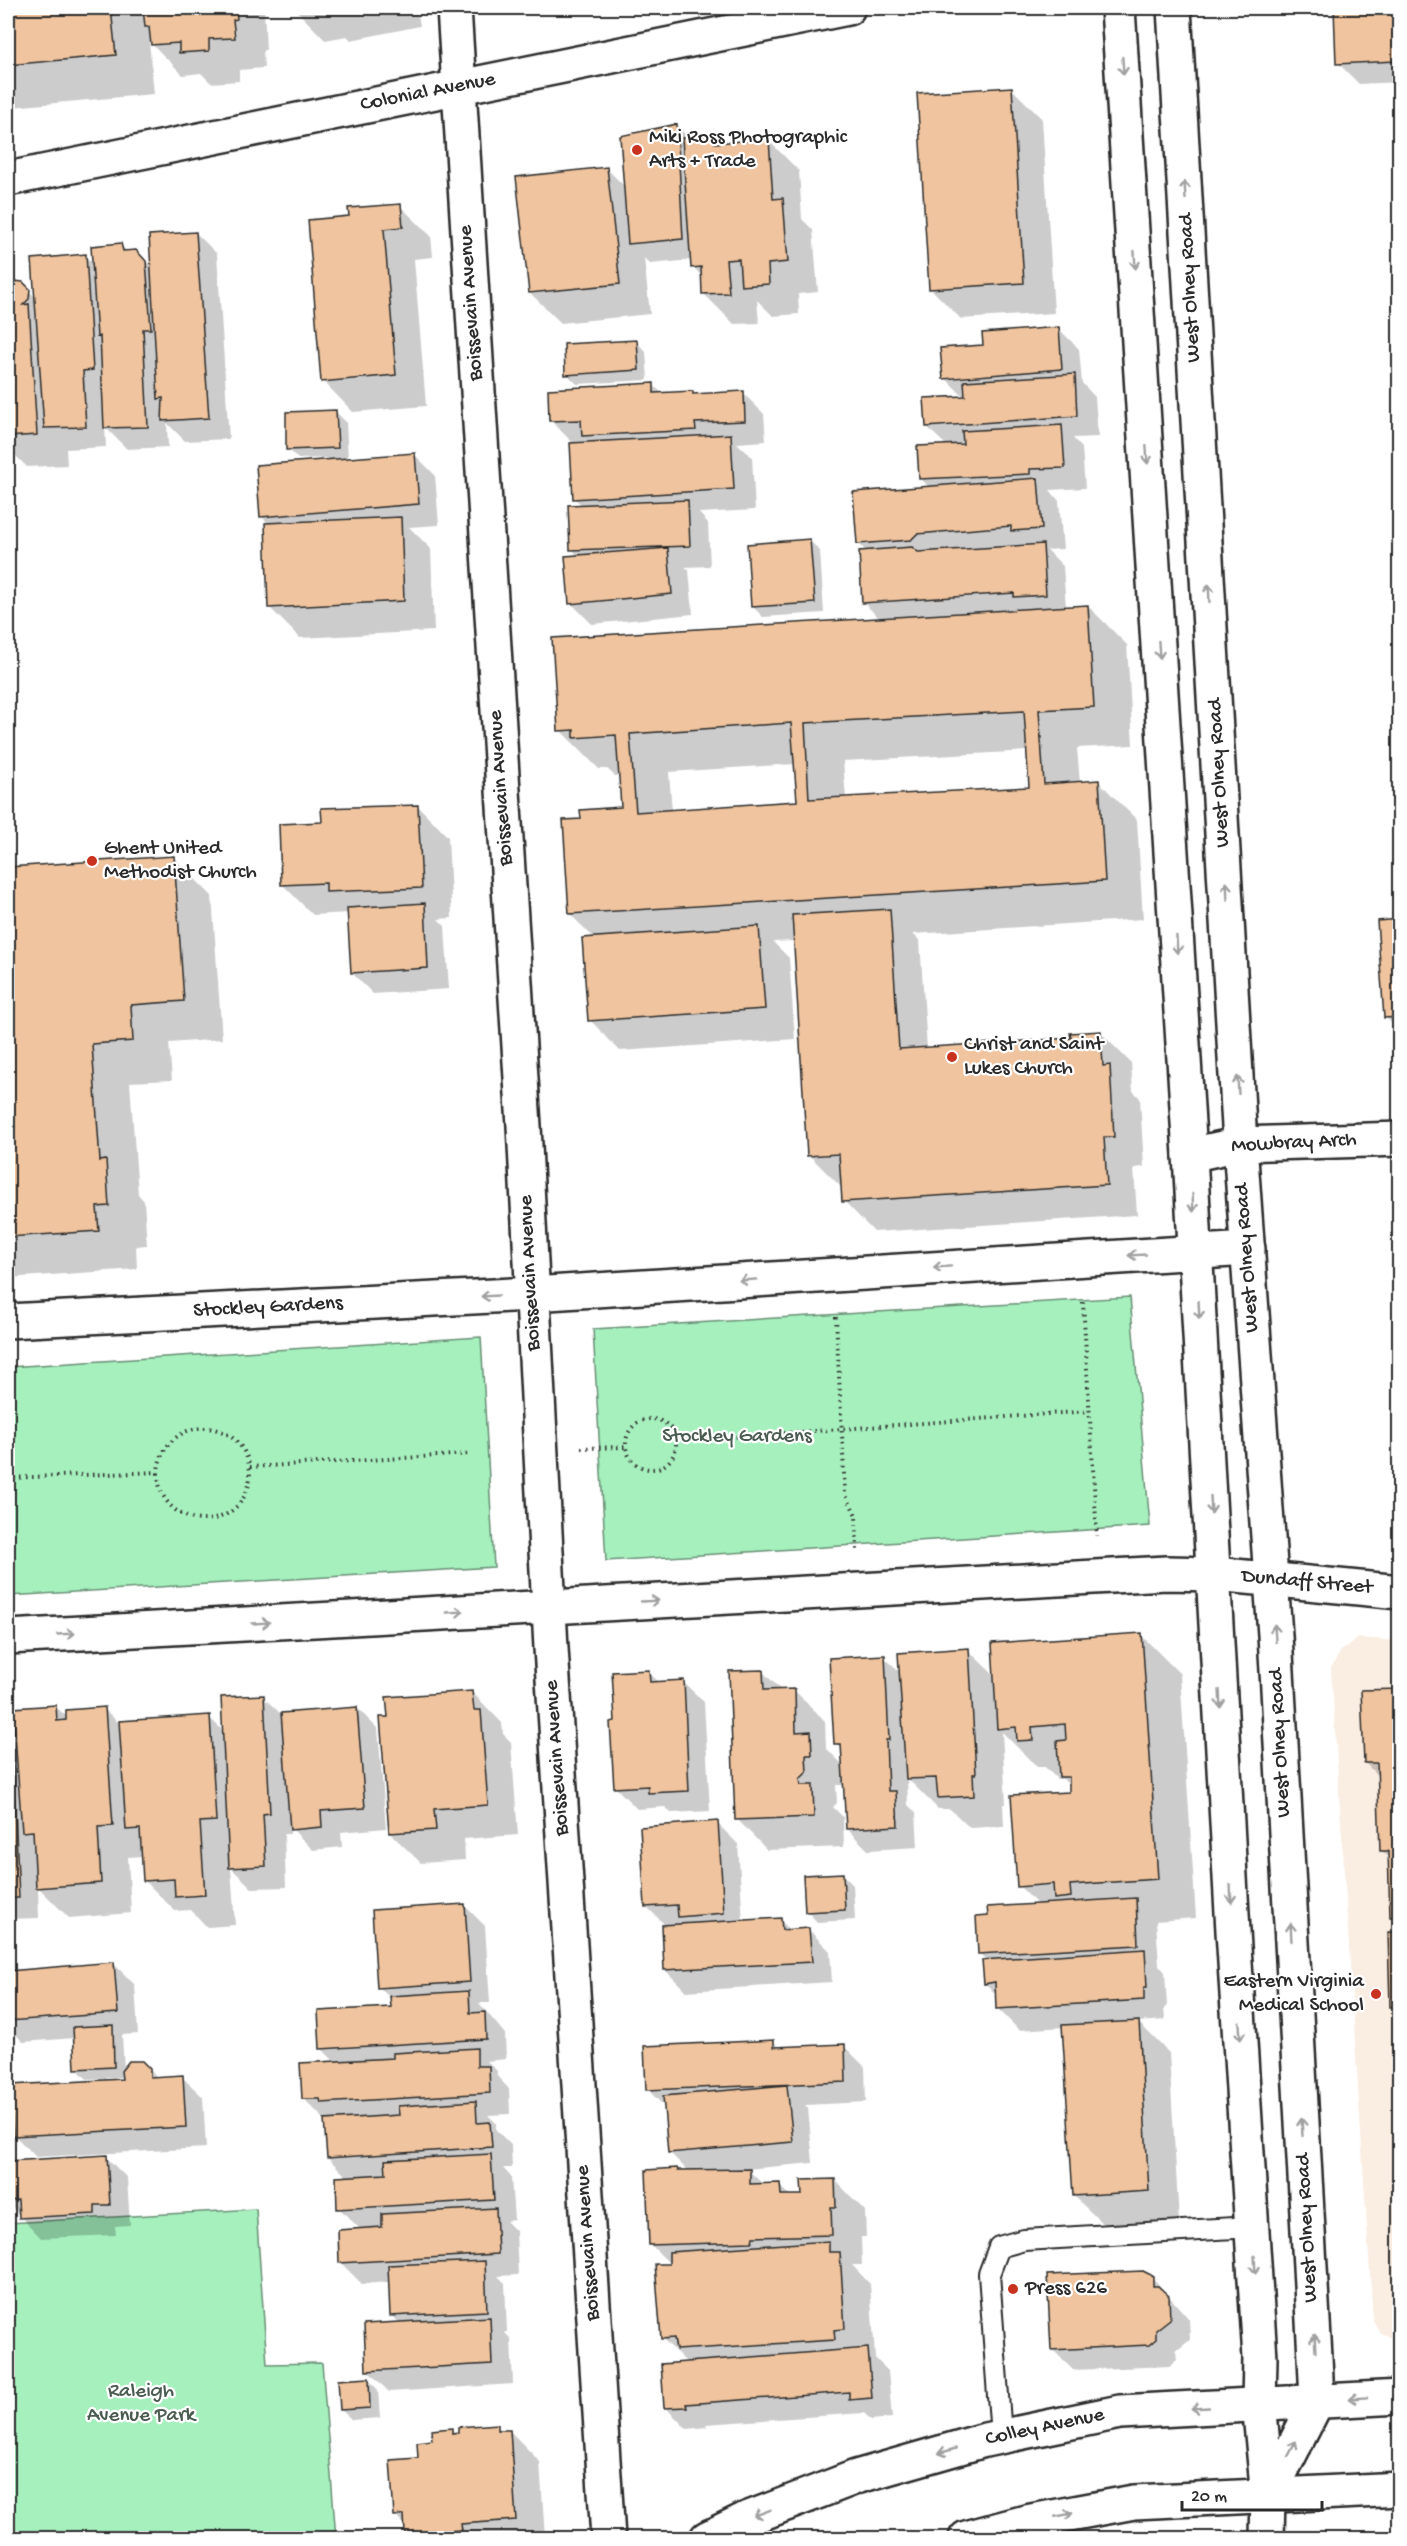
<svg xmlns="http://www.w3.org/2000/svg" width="1407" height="2546" viewBox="0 0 1407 2546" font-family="'Gochi Hand',sans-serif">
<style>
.built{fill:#faede2}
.green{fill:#a6f0be;stroke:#688e74;stroke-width:1.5}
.shadow{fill:#0003;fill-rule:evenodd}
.building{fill:#efc49e;stroke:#2b2b2b;stroke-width:1.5;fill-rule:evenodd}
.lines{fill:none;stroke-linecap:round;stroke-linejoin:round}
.service-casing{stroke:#2b2b2b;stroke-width:24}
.minor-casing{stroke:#2b2b2b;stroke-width:38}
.tertiary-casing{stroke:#2b2b2b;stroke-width:38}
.secondary-casing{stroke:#2b2b2b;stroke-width:38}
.path{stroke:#2b2b2b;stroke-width:4;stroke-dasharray:1.5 4.5;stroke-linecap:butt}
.service{stroke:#fff;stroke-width:20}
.minor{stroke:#fff;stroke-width:33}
.tertiary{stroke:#fff;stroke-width:33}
.secondary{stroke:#fff;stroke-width:33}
.oneway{stroke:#a0a0a0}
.poi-dot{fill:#c8321e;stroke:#fff;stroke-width:2}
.labels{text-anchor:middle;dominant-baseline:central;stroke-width:4.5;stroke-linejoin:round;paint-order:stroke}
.street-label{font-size:21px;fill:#2b2b2b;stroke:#fff}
.poi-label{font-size:21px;fill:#2b2b2b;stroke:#fff;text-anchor:start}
.park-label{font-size:21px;fill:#4a5c50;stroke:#fff}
</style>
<rect width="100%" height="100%" fill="#fff"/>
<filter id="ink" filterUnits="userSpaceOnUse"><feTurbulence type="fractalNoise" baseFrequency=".0167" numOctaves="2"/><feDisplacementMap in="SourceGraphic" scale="12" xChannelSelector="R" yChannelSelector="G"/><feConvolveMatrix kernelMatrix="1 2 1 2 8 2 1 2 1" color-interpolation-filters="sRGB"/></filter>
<g filter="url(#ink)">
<path class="built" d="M1358 1638 1399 1641V2340L1380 2333 1373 2320 1331 1668 1341 1651Z"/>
<path class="green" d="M1130 1297 1150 1526 606 1561 593 1329Z
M481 1337 494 1567 8 1596V1367Z
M256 2209 267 2364 322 2363 336 2538H8V2223Z"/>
<path class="shadow" d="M8 8H264L266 50H263L264 68 239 70V81L211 83 201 73 183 75 149 41 154 94 12 107 13 119 8 120Z
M294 8H417L420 26 351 40 347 36 325 40Z
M1335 8H1400V82L1359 84 1338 63Z
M1012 89 1042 119 1054 313 961 319 930 288Z
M677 126 689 138 714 137 722 144 768 140 799 171 802 219 813 230 818 292 798 294 799 314 773 316 757 300 759 323 734 324 704 294 703 277 693 267 692 260 650 264 644 258 650 314 561 323 530 293 607 169 625 187Z
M400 206 431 236 433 257 414 259 426 406 353 412 323 381 350 218Z
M196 233 217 254 229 439 185 441 167 423 168 447 127 449 105 427 106 447 66 449 67 465 27 467 8 448V278L14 284 20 283 36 298 85 256 94 265 120 245 128 252 136 251 153 268Z
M1058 328 1079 349 1082 383 1095 397 1098 437 1073 438 1082 448 1085 488 1050 490 1059 501 1063 549 1047 550 1063 566 1066 608 1088 606 1127 645 1133 745 1077 748 1080 783 1098 781 1137 820 1143 919 913 934 920 941 927 1049 1072 1040 1101 1033 1131 1063 1133 1091 1140 1098 1144 1167 1134 1168 1137 1215 874 1232 844 1201 843 1185 840 1186 809 1155 795 941 773 942 789 958 795 1039 620 1051 590 1020 595 939 570 914 582 820 623 809 621 776H615L607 769H599L560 730 880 619 863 602 867 552 859 544 930 488 920 478 947 446 927 427 964 397 945 378 985 346ZM1028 751 1030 789 846 799 843 761ZM796 764 799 803 672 812 669 772Z
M636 341 646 352 648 380 577 384 567 374Z
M653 385 663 394 692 393 696 396 743 393 764 414 766 441 737 443 752 457 755 510 699 513 708 523 710 566 685 567 689 570 693 614 592 624 571 603 578 556 572 549 582 505 574 498 592 444 589 441 572 442 551 421Z
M336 412 346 422 348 460 414 454 435 475 439 525 409 527 431 549 434 631 300 638 269 607V524L261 516 328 461V458L298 459 288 449Z
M810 541 820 551 824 613 763 617 753 607Z
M418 806 448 837 452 918 438 919 445 926 449 989 373 994 352 973 349 913 313 915 282 884 323 824Z
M173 857 212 896 222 1039 169 1043 172 1080 130 1082 138 1194 144 1201 147 1245 136 1246 137 1269 8 1278V869Z
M1400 921V1031L1385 1017Z
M1141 1635 1180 1674 1196 1918 1156 1921 1159 1965 1165 1972 1167 2007 1164 2008 1165 2020 1138 2022 1169 2053 1179 2221 1105 2226 1074 2196 1064 2027 1019 2030 998 2009 997 1995 985 1983 987 1961 980 1954 1038 1905 1019 1886 1071 1793V1787L1063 1779H1057L1045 1767H1037L1002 1732 1006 1804H1003L1004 1826 970 1828 950 1809H938L907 1778 908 1805 916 1813 918 1847 868 1850 847 1829 845 1785H836L837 1803 833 1807 843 1817 844 1847 767 1850 737 1819 763 1672 782 1691 794 1690 825 1721 826 1748 844 1766 843 1750 836 1743 884 1657 901 1673 968 1650 996 1677Z
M648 1672 660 1683 683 1682 704 1702 710 1811 671 1813 665 1807 637 1809 616 1788V1723Z
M1400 1691 1398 2013 1391 2006 1396 1921 1391 1916 1390 1859 1381 1850 1379 1777 1365 1763Z
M472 1692 502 1723 503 1734 511 1742 518 1835 464 1839 465 1860 421 1863 390 1833 389 1718Z
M263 1697 281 1714 357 1708 378 1729 386 1828 341 1832 342 1847 313 1850 290 1827V1834H284L286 1887 252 1888 231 1868 235 1925 207 1927 191 1910 175 1911 145 1881 143 1856 128 1857 131 1913 69 1918 38 1887 39 1918 8 1919V1726L11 1725 16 1731 56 1707 68 1718 104 1709 121 1725 209 1717 224 1732Z
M717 1823 738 1844 743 1922 780 1920 791 1931 809 1930 830 1951 832 1982 686 1991 665 1970 666 1926 647 1907Z
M843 1875 853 1885 855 1920 817 1922 807 1911Z
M464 1905 485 1926 490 2003H479L505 2034 506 2059 487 2061 497 2071V2076L509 2089 510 2114 488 2115 496 2123V2130L511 2145 512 2168H503L511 2177 514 2220 506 2221 516 2231 518 2275 498 2276 505 2283 507 2332H504L511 2339 513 2384 389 2392 368 2371 400 2323 392 2316 390 2282 362 2284 341 2263 361 2230 339 2208 348 2178 328 2158 325 2120 304 2099 336 2063 322 2049 392 2008V2000L379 1987Z
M114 1964 135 1985 138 2034 122 2035 124 2070 142 2062 158 2078 182 2077 203 2097 206 2148 36 2157 15 2136 124 2080 123 2077 87 2079 76 2068 75 2038 23 2042 8 2026V1972Z
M773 2041 780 2048 844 2046 865 2067 866 2102 805 2105 808 2108 813 2163 747 2169 764 2185H779L792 2197H803L835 2180 865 2211 866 2237H861L862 2265H852L870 2284 875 2358 888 2371 892 2418 871 2420 864 2413 706 2424 707 2427 687 2429 666 2408 687 2363 662 2338 671 2265 650 2244 688 2171 670 2153 665 2107 647 2089Z
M106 2157 127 2178 130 2225 115 2226 116 2235 41 2238 8 2203V2163Z
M1152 2277 1189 2319 1190 2340 1176 2351 1177 2360 1170 2366 1073 2370 1052 2349Z
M368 2379 378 2390 380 2418 352 2420 341 2410Z
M497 2426 503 2432 510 2431 540 2462 545 2538H412L407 2533 406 2526 395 2515 420 2460 434 2442 451 2430 456 2434Z"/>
<path class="building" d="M8 8H111L116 55 8 65Z
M143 8H236L237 19 233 20 235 38 209 39V51L179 53V43L151 45 149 27H145Z
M1334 8H1400V72L1397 61 1336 64Z
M1012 87 1024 283 929 289 917 93Z
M677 124 683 239 628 244 620 136Z
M715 135V143L769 139 773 199 783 198 788 262 768 264 769 284 741 286 739 259 726 260 729 293 702 294 701 267 691 268 682 138Z
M607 167 620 284 529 293 516 177Z
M401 204 403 227 384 229 396 375 321 382 308 220 349 216 348 208Z
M196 232 209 418 162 421 163 398 158 399 149 235Z
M121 243 123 251 136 250 146 261 151 329H143L148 427 104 428 100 336 97 337 91 246Z
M86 254 93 370 83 371 86 427 44 428 32 259Z
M14 281 23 282 30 289 29 299 23 305 29 304 37 435 8 437V284Z
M1059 327 1062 369 943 379 940 348 983 345 982 333Z
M637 340 639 370 565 375 564 344Z
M1075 374 1077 416 926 427 924 398 965 396 964 381Z
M654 383V393L693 391V394L744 391 745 421 695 423 696 430 582 436 581 420 549 421 548 389Z
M336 410 338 448 286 450V412Z
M1062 425 1065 468 1030 469V474L919 479 917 446 963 444 962 431Z
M731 434 734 489 573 499 570 443Z
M415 453 419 504 260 517 256 465Z
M1038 478 1042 529 1011 531V526L917 534 911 540 857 544 853 492Z
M688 500 690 546 570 550 568 505Z
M401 517 404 601 268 608 265 523Z
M810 539 815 603 751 607 747 544Z
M1043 544 1046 595 1014 597V593L862 603 859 551 912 547 918 552Z
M668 548 672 594 569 604 565 556Z
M1088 605 1094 707 1039 710 1044 784 1099 780 1105 881 569 914 563 820 581 819 580 810 621 807 616 735 574 738V730L558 731 552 638ZM1024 711 1029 787 809 799 805 723ZM791 723 797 801 636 812 630 734Z
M418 805 422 888 326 892V883L281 885 279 824 322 822 321 808Z
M174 856 184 1001 131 1005 133 1041 92 1044 100 1161 106 1160 109 1206 97 1207 99 1231 8 1237V867Z
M425 903 428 968 351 973 347 908Z
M890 909 899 1049 1071 1038 1070 1033 1101 1031 1103 1066 1110 1065 1114 1137H1104L1107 1185 842 1202 839 1154 807 1156 792 915Z
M1400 919V1017L1384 1018 1377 921Z
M759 926 765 1009 588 1021 582 938Z
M1142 1633 1158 1879 1070 1885 1071 1897 1054 1899 1053 1884 1017 1887 1011 1795 1069 1792V1777H1059L1057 1741 1066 1740 1065 1724 1032 1727 1033 1740 1017 1741 1016 1727 997 1729 992 1643Z
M969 1648 976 1774H973L974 1796 938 1798 936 1778 906 1779 898 1653Z
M885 1655 889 1740H886L888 1791H896L898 1826 846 1829 841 1744H834L829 1658Z
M649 1670 650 1682 684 1680 689 1791 648 1793V1786L614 1788 610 1722 615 1721 612 1672Z
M763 1670 764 1690 795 1689 796 1732 811 1731 812 1755H806L807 1772 800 1779 801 1785H813L814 1817 735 1820 729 1671Z
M1400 1689V2073L1396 2007H1390L1388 1932H1395L1394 1917H1390L1388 1851H1380L1377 1763H1364L1361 1690Z
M472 1691 474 1710H481L488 1805 434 1809 436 1830 389 1833 380 1717H388L386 1697Z
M264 1695 270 1813 263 1814 266 1866 229 1868 221 1697Z
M56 1705 57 1721 66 1720V1710L105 1707 113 1826 98 1827 101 1883 36 1888 33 1831 22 1832 13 1708Z
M357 1707 365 1808 321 1811 322 1827 290 1830 281 1713Z
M210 1715 216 1821 200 1822 205 1895 175 1897 174 1879 143 1881 140 1829 126 1830 119 1721Z
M8 1724H11L19 1898H8Z
M718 1821 724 1913 678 1917 677 1905 645 1907 640 1827Z
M843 1873 845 1910 805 1912 803 1875Z
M1136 1898 1138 1945 978 1954 976 1916 988 1915 987 1907Z
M465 1904 470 1982 377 1988 372 1910Z
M781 1918 782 1930 809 1928 812 1962 664 1970 662 1925Z
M1145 1949 1147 1987H1144V2000L996 2009 995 1982 984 1984 982 1960Z
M114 1962 118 2013 8 2021V1971Z
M469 1991 470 2013 485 2012 486 2039 320 2049 318 2011 391 2007 390 1996Z
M1139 2021 1149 2191 1073 2196 1062 2025Z
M113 2025 114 2067 75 2069 73 2027Z
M774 2040V2047L845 2044 846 2082 646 2090 644 2046Z
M477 2048V2066H489L490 2093 321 2103 320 2099H302L300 2063 393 2058V2053Z
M129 2061H142L150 2069V2077L183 2075 186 2127 13 2136 10 2085 122 2079 121 2071Z
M787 2085 793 2142 668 2153 663 2096Z
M1397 2087H1400L1398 2162Z
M476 2101 477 2123 490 2122 492 2147 327 2158 324 2120 399 2115 398 2106Z
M491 2154 494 2200 337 2209 336 2177 386 2174 385 2160Z
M107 2155 110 2205H95V2214L19 2218 18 2200 8 2201V2161Z
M677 2168 678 2170 750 2169V2184L780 2183 781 2195H802L801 2180 835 2179 836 2207H831L832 2235 753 2237 752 2242 649 2245 646 2170Z
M496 2208 498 2254 339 2263 338 2230 382 2227V2214Z
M829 2241V2252H840L845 2329 834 2330 835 2340 676 2350 674 2338 661 2339 655 2264H669V2252Z
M485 2261 487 2311 390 2316 388 2265Z
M1143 2271 1153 2276V2286H1158L1169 2296 1170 2319 1156 2330V2339L1149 2345 1051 2350 1047 2275Z
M490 2317 492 2364 366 2371 364 2324Z
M868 2348 872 2398 849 2400V2392L686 2404 687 2407 664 2408 661 2364Z
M369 2378 370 2408 340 2410 338 2380Z
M498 2424V2430H510L516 2520 461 2524 462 2530 405 2534 404 2515 394 2516 390 2460 418 2458 417 2442 432 2440 431 2430 452 2428V2433L458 2432V2427Z"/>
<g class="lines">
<defs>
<path id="service" d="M1001 2436 989 2274 999 2247 1024 2240 1252 2227"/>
<path id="minor" d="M454 8 524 1126 551 1648 608 2538
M1190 1155 1240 1144 1400 1139
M8 1321 532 1294 1248 1249
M8 1637 1166 1573 1215 1574 1400 1592
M1267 2538 1268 2497"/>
<path id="tertiary" d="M1118 8 1190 1155 1233 1931 1260 2358 1259 2403 1268 2497
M1174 8 1240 1144 1275 1635 1315 2357 1317 2401 1268 2497
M8 179 848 8"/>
<path id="secondary" d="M707 2538 744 2520 856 2477 985 2440 1120 2412 1400 2397
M966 2538 1026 2522 1134 2502 1400 2489"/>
</defs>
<use href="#service" class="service-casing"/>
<use href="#minor" class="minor-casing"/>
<use href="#tertiary" class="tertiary-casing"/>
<use href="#secondary" class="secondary-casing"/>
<path class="path" d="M1083 1302 1097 1536
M836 1317 845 1493 856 1515 857 1550
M626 1444a25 25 0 1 1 50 0a25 25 0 1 1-50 0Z
M158 1474a46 46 0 1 1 92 0a46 46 0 1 1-92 0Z
M676 1441 1089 1411
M581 1448 626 1447
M250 1467 471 1454
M8 1478 158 1472"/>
<use href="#service" class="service"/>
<use href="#minor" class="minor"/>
<use href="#tertiary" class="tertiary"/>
<use href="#secondary" class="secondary"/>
</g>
<defs><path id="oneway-shaft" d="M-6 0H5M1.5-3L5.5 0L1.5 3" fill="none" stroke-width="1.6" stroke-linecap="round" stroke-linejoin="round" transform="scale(1.5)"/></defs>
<g class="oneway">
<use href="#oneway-shaft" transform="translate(1123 66) rotate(86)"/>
<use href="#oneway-shaft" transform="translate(1185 190) rotate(-93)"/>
<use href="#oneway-shaft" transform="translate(1135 260) rotate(86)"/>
<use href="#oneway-shaft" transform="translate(1147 455) rotate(86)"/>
<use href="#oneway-shaft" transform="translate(1209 593) rotate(-93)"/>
<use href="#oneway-shaft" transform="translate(1159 650) rotate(86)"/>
<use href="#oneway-shaft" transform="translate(1227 891) rotate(-93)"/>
<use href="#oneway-shaft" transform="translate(1177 945) rotate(86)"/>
<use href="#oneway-shaft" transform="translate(1238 1085) rotate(-93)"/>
<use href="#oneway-shaft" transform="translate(1193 1203) rotate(87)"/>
<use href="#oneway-shaft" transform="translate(1137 1255) rotate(177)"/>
<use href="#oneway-shaft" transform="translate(942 1267) rotate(176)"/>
<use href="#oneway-shaft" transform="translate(748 1280) rotate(176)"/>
<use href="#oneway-shaft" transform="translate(490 1296) rotate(177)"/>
<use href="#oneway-shaft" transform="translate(1199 1310) rotate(87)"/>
<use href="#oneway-shaft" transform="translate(1211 1505) rotate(87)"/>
<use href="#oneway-shaft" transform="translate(650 1601) rotate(-3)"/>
<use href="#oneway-shaft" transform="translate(455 1612) rotate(-3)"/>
<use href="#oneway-shaft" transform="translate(261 1623) rotate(-3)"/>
<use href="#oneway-shaft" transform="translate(1275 1633) rotate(-94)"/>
<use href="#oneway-shaft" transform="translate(66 1634) rotate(-3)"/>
<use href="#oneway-shaft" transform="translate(1220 1699) rotate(87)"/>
<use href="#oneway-shaft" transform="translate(1231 1894) rotate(87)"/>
<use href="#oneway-shaft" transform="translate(1291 1932) rotate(-93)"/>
<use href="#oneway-shaft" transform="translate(1240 2031) rotate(86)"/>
<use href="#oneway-shaft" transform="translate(1302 2127) rotate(-93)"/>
<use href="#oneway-shaft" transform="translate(1255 2265) rotate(87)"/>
<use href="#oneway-shaft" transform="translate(1315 2343) rotate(-93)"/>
<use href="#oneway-shaft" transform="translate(1358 2398) rotate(176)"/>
<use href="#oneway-shaft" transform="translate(1200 2408) rotate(177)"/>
<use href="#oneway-shaft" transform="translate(1292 2449) rotate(-63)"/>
<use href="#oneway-shaft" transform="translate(947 2451) rotate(164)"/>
<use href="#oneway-shaft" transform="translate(762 2513) rotate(159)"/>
<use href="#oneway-shaft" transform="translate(1064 2515) rotate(-11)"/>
</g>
</g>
<g class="poi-dot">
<circle cx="637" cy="150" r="6"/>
<circle cx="92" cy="861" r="6"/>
<circle cx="952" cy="1057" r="6"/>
<circle cx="1376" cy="1994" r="6"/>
<circle cx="1013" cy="2289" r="6"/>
</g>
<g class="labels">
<g class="street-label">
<text transform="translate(428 93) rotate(-11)">Colonial Avenue</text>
<text transform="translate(1191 288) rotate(-93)">West Olney Road</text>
<text transform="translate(472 303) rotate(-94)">Boissevain Avenue</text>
<text transform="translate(1220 773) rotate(-93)">West Olney Road</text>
<text transform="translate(502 788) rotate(-94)">Boissevain Avenue</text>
<text transform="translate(1294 1144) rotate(-3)">Mowbray Arch</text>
<text transform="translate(1248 1258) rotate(-94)">West Olney Road</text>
<text transform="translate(531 1273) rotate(-93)">Boissevain Avenue</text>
<text transform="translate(268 1308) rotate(-3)">Stockley Gardens</text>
<text transform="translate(1307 1583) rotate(5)">Dundaff Street</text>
<text transform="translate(1281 1743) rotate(-93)">West Olney Road</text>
<text transform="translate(558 1758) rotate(-94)">Boissevain Avenue</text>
<text transform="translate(1308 2228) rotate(-93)">West Olney Road</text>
<text transform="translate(589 2243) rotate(-94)">Boissevain Avenue</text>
<text transform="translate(1045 2428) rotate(-12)">Colley Avenue</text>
</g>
<g class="poi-label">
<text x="649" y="138">Miki Ross Photographic<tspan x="649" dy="24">Arts + Trade</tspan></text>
<text x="104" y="849">Ghent United<tspan x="104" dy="24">Methodist Church</tspan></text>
<text x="964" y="1045">Christ and Saint<tspan x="964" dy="24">Lukes Church</tspan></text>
<text x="1364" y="1982" text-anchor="end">Eastern Virginia<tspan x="1364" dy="24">Medical School</tspan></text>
<text x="1025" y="2289">Press 626</text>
</g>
<g class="park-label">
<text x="737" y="1437">Stockley Gardens</text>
<text x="141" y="2392">Raleigh<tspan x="141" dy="24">Avenue Park</tspan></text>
</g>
</g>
<rect width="1407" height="2546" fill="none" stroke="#fff" stroke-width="30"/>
<rect x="15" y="15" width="1377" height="2516" fill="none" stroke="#2b2b2b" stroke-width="2" filter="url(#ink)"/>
<path d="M1182 2501v9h140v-9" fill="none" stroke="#2b2b2b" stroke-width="3"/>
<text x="1191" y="2501" font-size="18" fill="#2b2b2b" stroke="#ffffff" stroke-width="4.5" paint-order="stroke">20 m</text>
</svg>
